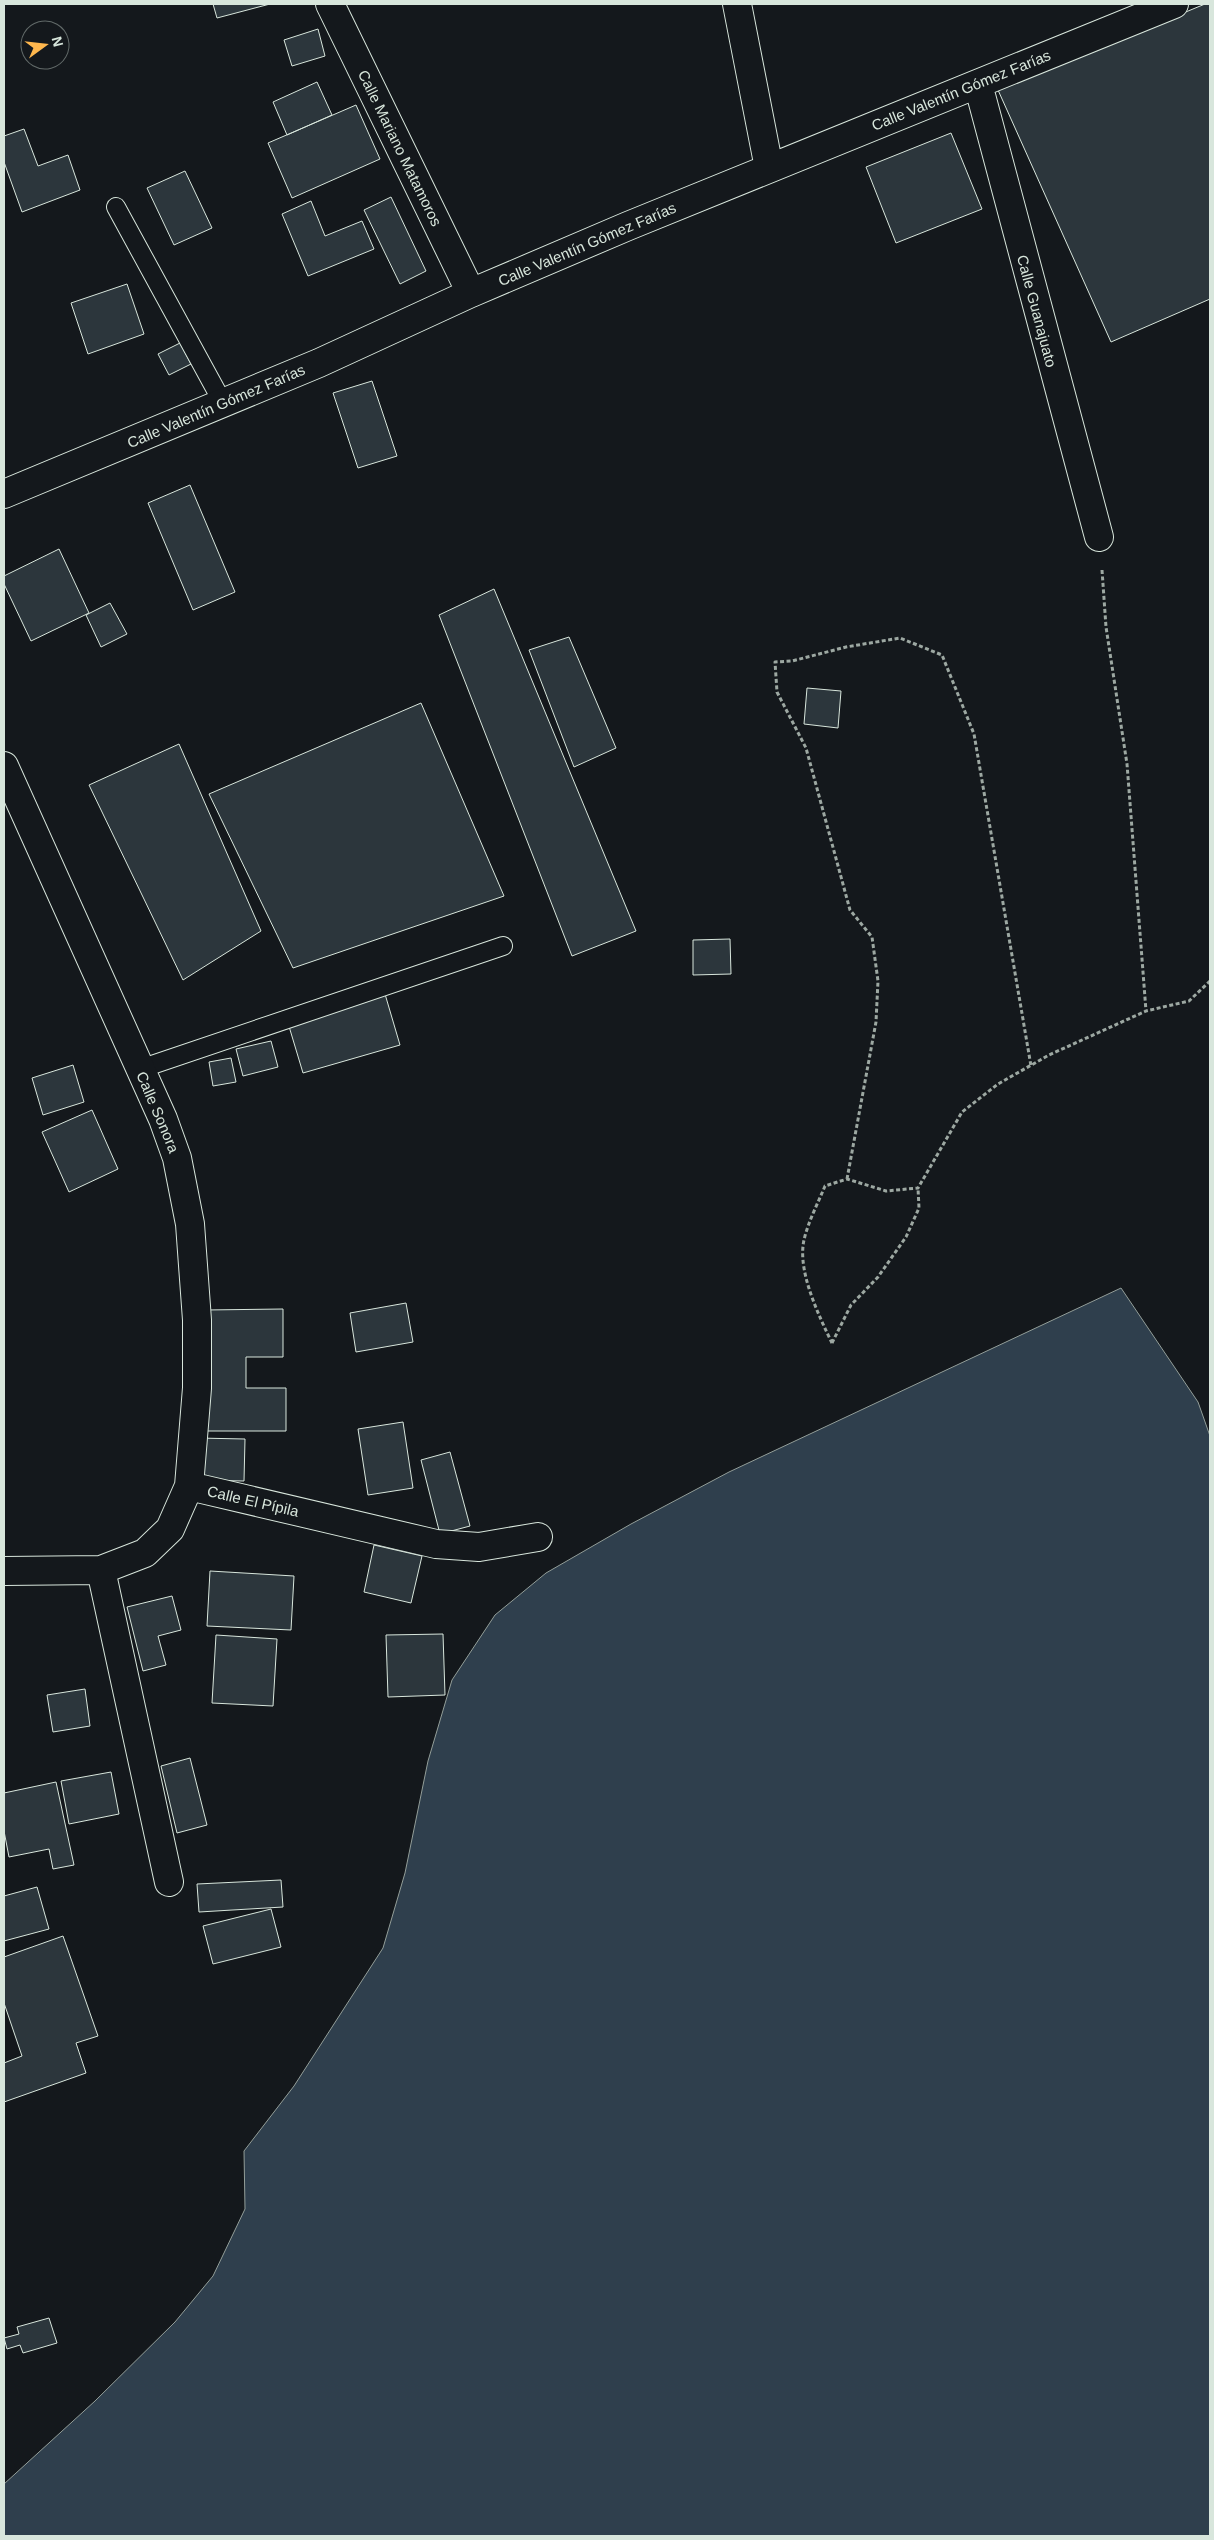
<svg xmlns="http://www.w3.org/2000/svg" width="1214" height="2540" viewBox="0 0 1214 2540" font-family="Arial,sans-serif">
<style>
.water{fill:#2f3f4d;stroke:#939e99}
.building{fill:#2c363c;stroke:#d8e6dc}
.lines{fill:none;stroke-linecap:round;stroke-linejoin:round}
.lane-casing{stroke:#d8e6dc;stroke-width:20}
.street-casing{stroke:#d8e6dc;stroke-width:30}
.path{stroke:#9da8a2;stroke-width:3;stroke-dasharray:4 2.5;stroke-linecap:butt}
.lane{stroke:#14181c;stroke-width:18}
.street{stroke:#14181c;stroke-width:28}
.labels{text-anchor:middle;dominant-baseline:central;stroke-width:4;stroke-linejoin:round;paint-order:stroke}
.street-label{font-size:15px;fill:#d8e6dc;stroke:#14181c}
</style>
<rect width="100%" height="100%" fill="#14181c"/>
<path class="water" d="M1121 1288 1198 1402 1210 1436V2536H4V2484L95 2401 175 2322 213 2276 245 2209 244 2151 294 2086 383 1948 405 1873 428 1761 452 1680 495 1615 546 1573 631 1524 729 1472Z"/>
<path class="building" d="M213 4H270L217 18Z
M1205 4H1210V299L1111 342 998 90Z
M318 29 325 56 292 66 284 40Z
M317 82 332 115 287 135 273 102Z
M356 105 380 159 292 198 268 143Z
M24 129 38 166 68 155 80 190 22 212 4 162V136Z
M951 133 982 209 896 243 866 167Z
M185 171 212 228 174 245 147 188Z
M391 197 426 271 400 284 364 210Z
M311 201 325 236 362 221 374 249 308 276 282 214Z
M127 284 144 334 88 354 71 303Z
M180 343 191 364 169 375 158 354Z
M372 381 397 456 358 468 333 393Z
M190 485 235 592 193 610 148 503Z
M59 549 89 613 31 641 4 584V576Z
M494 589 636 931 572 956 439 615Z
M110 603 127 634 101 647 86 615Z
M569 637 616 748 574 767 529 650Z
M807 688 841 691 838 728 804 724Z
M421 703 504 896 293 968 209 794Z
M179 744 261 931 183 980 89 785Z
M730 939 731 974 693 975V940Z
M385 994 400 1045 303 1073 288 1023Z
M271 1041 278 1067 243 1076 236 1049Z
M231 1058 236 1082 213 1086 209 1062Z
M73 1065 84 1102 43 1115 32 1078Z
M92 1110 118 1169 69 1192 42 1132Z
M406 1303 413 1342 356 1352 350 1313Z
M283 1309V1357H246V1388H286V1431H206L205 1310Z
M403 1422 413 1488 368 1495 358 1429Z
M197 1438 245 1439 244 1481 196 1480Z
M450 1452 470 1526 440 1534 421 1460Z
M374 1545 422 1556 411 1603 364 1592Z
M210 1571 294 1576 291 1630 207 1626Z
M172 1596 181 1630 158 1636 166 1665 143 1671 127 1607Z
M443 1634 445 1695 388 1697 386 1635Z
M216 1635 277 1639 273 1706 212 1703Z
M85 1689 90 1726 53 1732 47 1695Z
M190 1758 207 1825 177 1833 161 1766Z
M111 1772 119 1814 69 1824 61 1781Z
M56 1782 74 1865 53 1869 49 1849 9 1857 4 1831V1793Z
M281 1880 283 1907 199 1912 197 1884Z
M37 1887 49 1929 4 1941V1896Z
M271 1909 281 1947 213 1964 203 1926Z
M63 1936 98 2036 76 2043 86 2073 4 2102V2063L22 2056 4 2003V1957Z
M49 2318 57 2343 23 2353 20 2345 7 2349 4 2338 19 2334 17 2327Z"/>
<g class="lines">
<defs>
<path id="lane" d="M116 207 223 403
M140 1069 503 946"/>
<path id="street" d="M330 4 471 293
M737 4 769 168
M978 84 1099 537
M4 494 319 363 471 293 628 226 1174 4
M4 766 163 1119 177 1158 190 1224 197 1320V1388L189 1486 170 1529 145 1553 101 1570 4 1571
M189 1486 436 1544 479 1547 538 1537
M101 1570 169 1882"/>
</defs>
<use href="#lane" class="lane-casing"/>
<use href="#street" class="street-casing"/>
<path class="path" d="M1102 570 1106 627 1127 764 1146 1011
M847 1179 876 1022 878 981 872 937 850 910 806 748 777 692 775 662 792 661 846 647 900 638 942 655 974 734 1031 1066
M832 1343C819 1316 797 1271 804 1240 808 1222 818 1203 825 1186L847 1179 886 1191 918 1188 962 1112 998 1084 1049 1055 1146 1011 1189 1001 1210 981
M832 1343 851 1305 878 1277 906 1237 919 1208 918 1188"/>
<use href="#lane" class="lane"/>
<use href="#street" class="street"/>
</g>
<g class="labels">
<g class="street-label">
<text transform="translate(961 90) rotate(-22)">Calle Valentín Gómez Farías</text>
<text transform="translate(400 148) rotate(64)">Calle Mariano Matamoros</text>
<text transform="translate(587 244) rotate(-23)">Calle Valentín Gómez Farías</text>
<text transform="translate(1037 311) rotate(75)">Calle Guanajuato</text>
<text transform="translate(216 406) rotate(-23)">Calle Valentín Gómez Farías</text>
<text transform="translate(158 1112) rotate(67)">Calle Sonora</text>
<text transform="translate(253 1501) rotate(13)">Calle El Pípila</text>
</g>
</g>
<rect width="1214" height="2540" fill="none" stroke="#d8e6dc" stroke-width="10"/>
<g transform="translate(45 45) rotate(75)"><circle r="24" fill="#14181c" stroke="#626a69"/>
<path d="M0-4L9 19L0 12L-9 19Z" fill="#ffb74d"/>
<text y="-8" font-size="14" font-weight="bold" text-anchor="middle" fill="#d8e6dc">N</text>
</g>
</svg>
